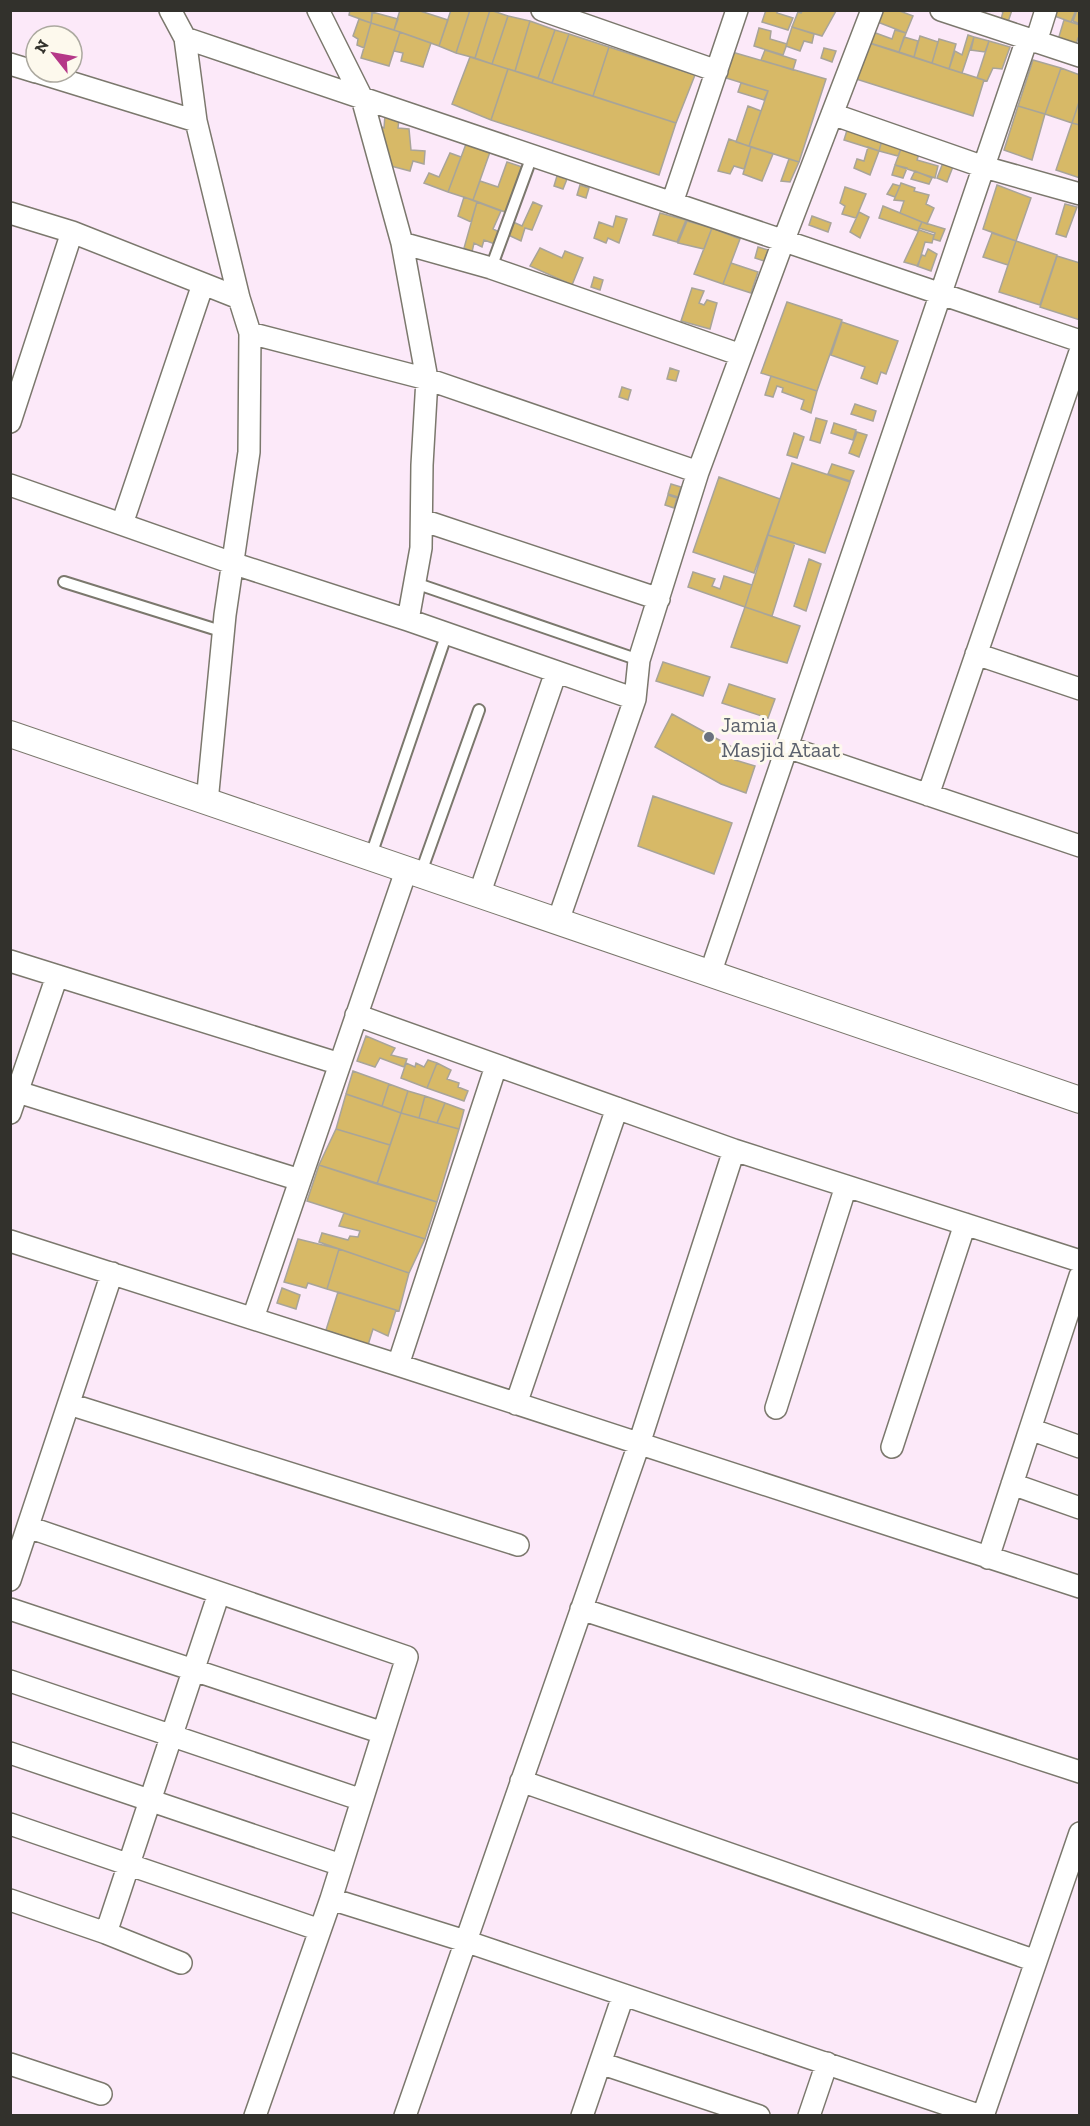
<svg xmlns="http://www.w3.org/2000/svg" width="1090" height="2126" viewBox="0 0 1090 2126" font-family="'Zilla Slab',serif">
<style>
.industrial{fill:#fce9f9;fill-rule:evenodd}
.building{fill:#d7b967;stroke:#a8a499;stroke-width:1.5}
.lines{fill:none;stroke-linecap:round;stroke-linejoin:round}
.service-casing{stroke:#7b786d;stroke-width:14}
.minor-casing{stroke:#7b786d;stroke-width:24}
.tertiary-casing{stroke:#7b786d;stroke-width:28}
.service{stroke:#fff;stroke-width:10}
.minor{stroke:#fff;stroke-width:21}
.tertiary{stroke:#fff;stroke-width:26}
.worship-dot{fill:#6b7280;stroke:#fdf9ed;stroke-width:2}
.labels{text-anchor:middle;dominant-baseline:central;stroke-width:6;stroke-linejoin:round;paint-order:stroke}
.worship-label{font-size:22px;fill:#5b616d;stroke:#fdf9ed;text-anchor:start}
</style>
<rect width="100%" height="100%" fill="#fdf9ed"/>
<path class="industrial" d="M11 11H1079V2115H11ZM36 36H72V72H36Z"/>
<path class="building" d="M350 10H373L371 23 349 15Z
M400 10H417L448 20 439 46 394 30Z
M451 10H470L456 53 439 46Z
M470 10H490L475 58 456 53Z
M490 10 508 16 492 64 475 58Z
M766 10H777V13L793 18 788 30 762 22Z
M803 10H833L836 11 822 36 792 27 798 12 801 13Z
M878 10H897L913 16 906 33 875 21Z
M998 10H1012L1008 22 1001 19 1003 12Z
M1050 10H1076L1071 22 1049 14Z
M1077 10H1080V24L1073 21Z
M372 12 398 19 394 30 371 23Z
M508 16 530 21 515 71 492 64Z
M359 19 371 23 364 48 357 45 358 39 353 36Z
M1064 20 1080 25V38H1078L1076 45 1058 40Z
M530 21 555 30 538 78 515 71Z
M371 23 400 32 389 66 361 58Z
M792 27 814 34 812 43 804 41 800 51 786 46Z
M759 28 771 31 770 39 787 44 783 55 754 46Z
M555 30 569 34 552 83 538 78Z
M895 30 906 33 899 52 870 43 873 32 892 39Z
M400 32 431 43 423 67 401 61 403 53 394 51Z
M569 34 609 47 593 96 552 83Z
M968 35 974 37 962 73 949 69 955 51 962 55Z
M920 36 938 42 932 63 914 57Z
M904 37 918 41 914 57 899 52Z
M974 37 989 41 985 52 971 50Z
M939 39 956 44 949 69 932 63Z
M989 41 1010 47 1002 69 993 68 987 81 977 78Z
M866 42 984 80 973 116 853 78Z
M609 47 695 75 676 123 593 96Z
M824 48 836 51 832 62 821 58Z
M765 50 796 60 793 70 761 60Z
M732 52 826 79 799 162 749 146 768 91 723 77Z
M470 57 508 69 491 120 452 104Z
M1033 60 1061 68 1045 114 1018 106Z
M1061 68 1080 75V99L1072 123 1045 114Z
M508 69 676 123 659 175 491 120Z
M741 83 768 91 764 100 738 92Z
M1080 99V125L1072 123Z
M748 106 761 111 749 146 736 142Z
M1018 106 1045 114 1032 160 1004 150Z
M385 115 399 119 398 128 409 129 411 150 425 151 424 164 413 161 410 171 387 165 389 156 383 155 379 126 384 128Z
M1072 123 1080 125V178L1056 170Z
M848 127 882 140 879 151 844 140Z
M729 139 751 147 744 169 734 166 730 174 718 171Z
M882 140 902 146 898 156 879 151Z
M466 144 490 152 473 200 448 192Z
M902 146 920 151 917 160 938 166 935 178 895 165Z
M751 147 773 154 762 181 743 174Z
M868 147 879 151 870 175 854 168 857 159 864 161Z
M450 153 461 157 448 192 424 183 429 173 439 177Z
M789 159 799 162 790 182 781 181Z
M944 160 954 164 947 182 937 178Z
M507 162 522 167 505 212 473 200 480 181 498 187Z
M895 165 907 168 903 178 892 175Z
M915 171 932 178 929 184 911 179Z
M557 176 567 179 563 189 554 186Z
M901 183 915 188 914 191 929 195 926 204 934 208 927 224 900 213 904 201 894 200Z
M893 184 900 186 895 197 887 194Z
M580 185 589 188 586 198 577 195Z
M997 185 1031 198 1016 241 983 229Z
M845 187 866 194 856 218 842 214 845 206 840 203Z
M464 197 477 202 471 222 458 216Z
M477 202 501 211 493 229 499 232 495 244 484 240 482 247 474 243 472 252 464 248Z
M533 202 542 206 532 230 525 228 521 241 506 234 511 221 522 226Z
M1065 204 1077 207 1066 237 1056 234Z
M883 206 922 222 918 231 879 218Z
M859 212 869 217 860 238 850 232Z
M660 213 686 220 677 242 653 235Z
M616 216 627 219 619 243 608 238 606 243 594 238 599 222 613 227Z
M812 216 831 223 828 232 809 225Z
M687 221 712 228 704 249 678 243Z
M922 222 945 229 940 241 933 239 935 233 919 228Z
M712 228 740 239 723 284 694 274Z
M919 230 934 235 932 243 925 242 918 266 904 262Z
M992 233 1016 241 1008 265 983 257Z
M1016 241 1057 255 1040 305 999 292Z
M758 247 768 250 764 261 755 258Z
M540 248 562 258 565 251 583 258 572 285 530 266Z
M928 249 937 254 931 271 917 266 922 255 925 256Z
M1057 256 1080 263V320L1040 307Z
M731 263 758 272 751 293 723 284Z
M594 277 603 280 600 290 591 287Z
M692 288 704 291 699 303 704 305 707 300 717 303 710 329 681 321Z
M787 302 842 320 817 391 761 373Z
M842 322 898 341 886 374 881 372 877 384 861 378 865 367 831 355Z
M670 368 679 371 676 381 667 379Z
M771 376 817 391 811 413 801 409 804 400 782 392 783 388 777 386 773 397 765 395Z
M622 387 631 390 628 400 619 397Z
M855 404 876 411 873 421 851 414Z
M816 418 827 421 820 443 810 440Z
M834 423 856 430 853 440 831 433Z
M857 432 867 435 859 457 849 453Z
M794 433 804 437 797 458 787 455Z
M792 463 850 482 825 553 768 535Z
M832 464 854 471 850 481 828 474Z
M719 477 780 499 754 573 693 552Z
M671 484 681 487 678 497 668 494Z
M668 495 677 498 674 508 665 505Z
M768 535 795 543 772 616 745 607Z
M809 559 821 564 806 611 794 606Z
M693 572 715 579 712 586 720 589 724 576 752 585 745 607 688 587Z
M745 607 800 626 787 663 731 647Z
M663 662 710 677 703 696 656 681Z
M729 684 775 699 768 718 722 703Z
M672 714 741 752 735 760 755 766 746 793 721 784 655 747Z
M653 796 732 823 714 874 638 846Z
M366 1036 395 1048 391 1055 407 1059 404 1067 380 1058 375 1067 357 1061Z
M428 1060 437 1063 427 1088 401 1078 406 1063 415 1067 416 1063 424 1067Z
M437 1063 451 1070 447 1079 459 1083 458 1087 468 1091 464 1101 427 1088Z
M353 1071 389 1084 382 1106 346 1094Z
M389 1084 408 1091 401 1113 382 1106Z
M408 1091 425 1096 419 1118 401 1113Z
M346 1094 401 1113 390 1145 336 1129Z
M425 1096 445 1103 437 1123 419 1118Z
M445 1103 464 1110 459 1129 437 1123Z
M401 1113 459 1129 437 1202 377 1184Z
M336 1129 390 1145 377 1184 319 1165Z
M319 1165 437 1202 425 1239 307 1201Z
M344 1213 425 1239 409 1273 319 1242 322 1233 348 1240 350 1236 358 1237 360 1231 339 1226Z
M298 1239 339 1249 327 1289 308 1283 306 1288 284 1282Z
M339 1249 409 1273 399 1311 327 1289Z
M282 1288 300 1295 296 1309 277 1303Z
M338 1292 396 1310 388 1336 373 1329 368 1345 326 1330Z"/>
<g class="lines">
<defs>
<path id="service" d="M491 268 532 156
M64 582 224 632
M415 583 639 660
M370 858 447 633
M420 875 479 710"/>
<path id="minor" d="M170 10 185 38 196 121 239 298 250 333 249 452 225 615 207 802
M318 10 362 98 402 243 427 379 422 465 421 548 408 620
M542 10 717 71
M941 10 1080 56
M185 38 1080 341
M1036 42 1046 10
M10 64 36 72
M37 72 196 121
M832 114 984 167 1080 194
M672 203 737 10
M10 213 72 232 239 298
M402 243 491 268 741 355
M250 333 427 379 698 472
M10 422 72 232
M10 485 232 563 408 620 635 699
M422 520 659 599
M122 524 203 284
M976 654 1080 689
M787 747 1080 846
M928 795 1080 352
M479 895 556 672
M558 921 635 699 639 660 698 472 783 242 872 10
M10 961 340 1064
M710 974 1027 39
M356 1015 734 1150 1080 1261
M18 1092 300 1180
M10 1113 57 976
M10 1241 398 1365 1080 1587
M253 1318 406 871
M398 1365 496 1066
M69 1404 518 1545
M516 1404 617 1108
M776 1408 846 1186
M1030 1429 1080 1447
M892 1447 965 1224
M1012 1484 1080 1508
M28 1527 407 1657 331 1899 255 2116
M988 1558 1080 1276
M10 1580 112 1273
M10 1609 383 1733
M581 1609 1080 1772
M10 1681 362 1800
M10 1753 341 1865
M521 1781 1036 1961
M10 1824 320 1930
M331 1899 465 1941 981 2116
M10 1900 106 1933 181 1963
M106 1933 219 1593
M600 2063 759 2116
M10 2064 101 2094
M405 2116 639 1444 734 1150
M582 2116 623 1996
M809 2116 827 2063
M983 2116 1080 1833"/>
<path id="tertiary" d="M10 734 1080 1100"/>
</defs>
<use href="#service" class="service-casing"/>
<use href="#minor" class="minor-casing"/>
<use href="#tertiary" class="tertiary-casing"/>
<use href="#service" class="service"/>
<use href="#minor" class="minor"/>
<use href="#tertiary" class="tertiary"/>
</g>
<circle class="worship-dot" cx="709" cy="737" r="6"/>
<g class="labels">
<g class="worship-label">
<text x="721" y="724">Jamia<tspan x="721" dy="25">Masjid Ataat</tspan></text>
</g>
</g>
<rect width="1090" height="2126" fill="none" stroke="#32312c" stroke-width="24"/>
<g transform="translate(54 54) rotate(301)"><circle r="28" fill="#fdf9ed" stroke="#aca9a0" stroke-width="1.5"/>
<path d="M0-4.5L10 22L0 15L-10 22Z" fill="#b53888"/>
<text y="-9" font-size="16" font-weight="bold" text-anchor="middle" fill="#32312c">N</text>
</g>
</svg>
